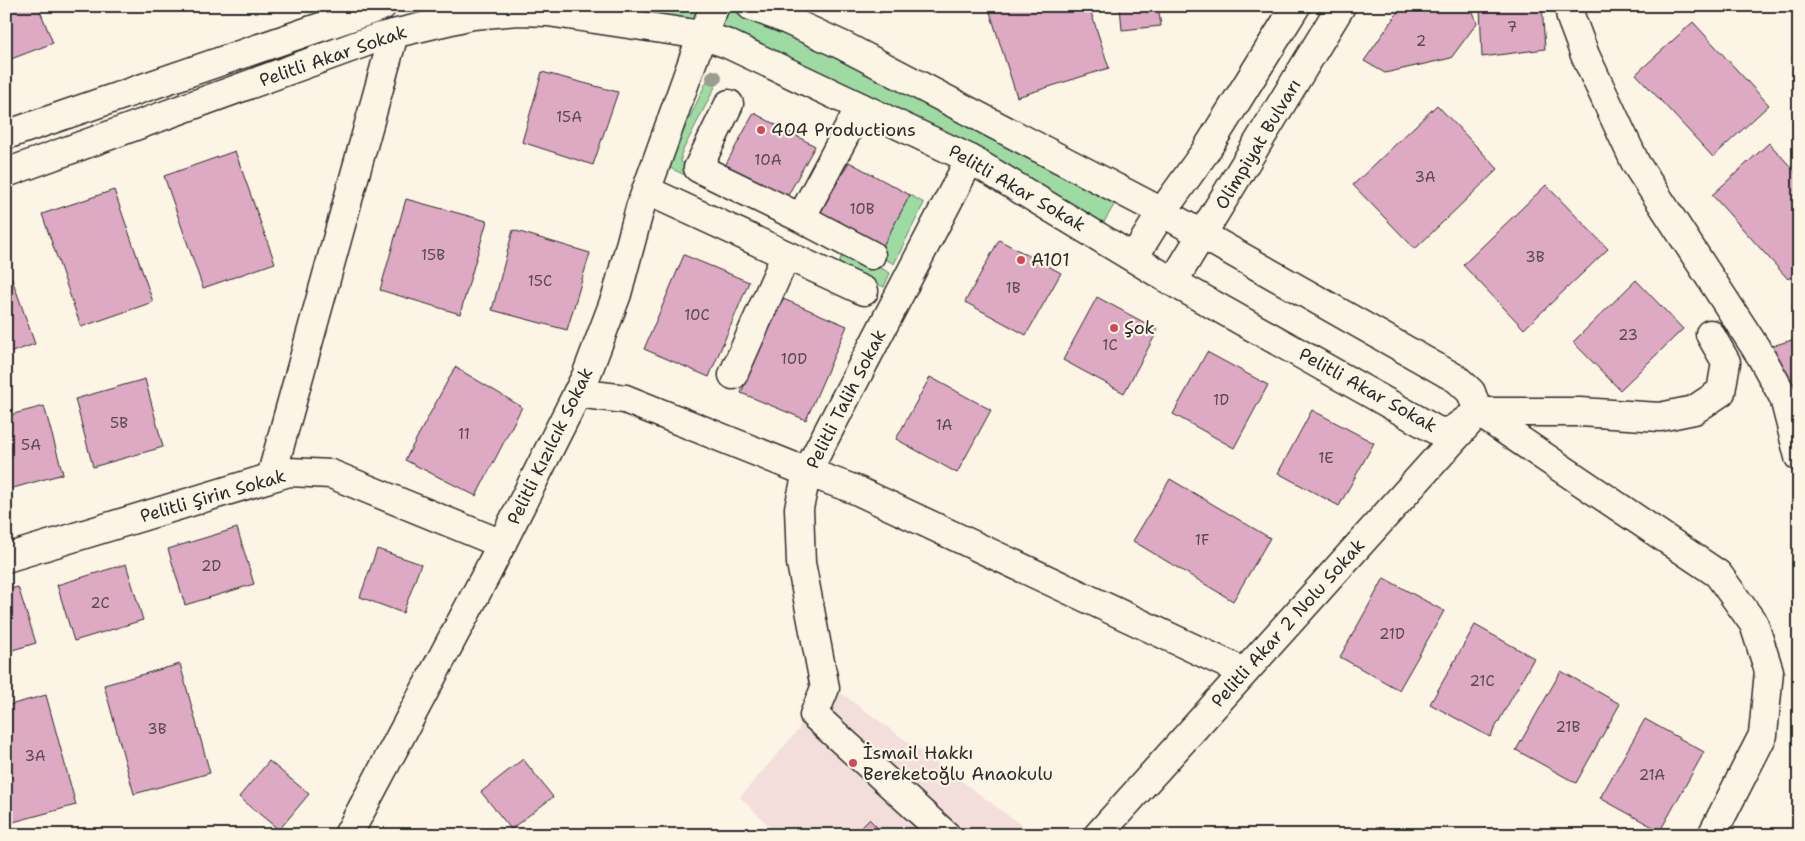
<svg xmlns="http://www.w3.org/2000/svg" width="1805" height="841" viewBox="0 0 1805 841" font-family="'Shantell Sans',sans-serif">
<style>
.built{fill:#f3dedb}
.green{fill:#9edba3;stroke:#648367}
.building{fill:#dda9c3;stroke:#2b2b2b}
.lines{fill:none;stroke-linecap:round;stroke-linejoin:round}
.minor-casing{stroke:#2b2b2b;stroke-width:31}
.major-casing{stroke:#2b2b2b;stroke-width:31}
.minor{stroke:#fcf5e5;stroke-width:28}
.major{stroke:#fcf5e5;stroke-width:28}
.tree{fill:#999e8f}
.poi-dot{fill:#d1495b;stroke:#fcf5e5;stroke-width:2}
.labels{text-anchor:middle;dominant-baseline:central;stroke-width:4.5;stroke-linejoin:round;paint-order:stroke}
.number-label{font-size:15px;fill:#584a51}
.street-label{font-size:18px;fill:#2b2b2b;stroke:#fcf5e5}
.poi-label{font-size:18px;fill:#2b2b2b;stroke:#fcf5e5;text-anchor:start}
</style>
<rect width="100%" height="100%" fill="#fcf5e5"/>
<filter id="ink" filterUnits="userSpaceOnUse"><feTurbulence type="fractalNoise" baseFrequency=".02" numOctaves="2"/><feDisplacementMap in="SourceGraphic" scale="10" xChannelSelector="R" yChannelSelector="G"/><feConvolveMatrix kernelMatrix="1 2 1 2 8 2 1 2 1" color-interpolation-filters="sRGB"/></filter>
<g filter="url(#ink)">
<path class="built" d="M817 674 830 685 1035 835H778L740 797 799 729Z"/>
<path class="green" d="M539 6H703L692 34Z
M725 6H740L1121 193 1097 234 710 38Z
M712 70 721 75 681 154V162L890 273 884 287 838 266 843 251 670 168 676 147Z
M910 195 924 203 894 264 878 255Z"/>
<path class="building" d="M6 6H38L53 43 6 61Z
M877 6H897L879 13Z
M988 6H1089L1109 68 1017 97Z
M1120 6H1158L1161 26 1122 30Z
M1402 6H1471L1477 23 1451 58 1385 73 1364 61Z
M1480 6H1542L1545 49 1482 57Z
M1693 22 1769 105 1713 157 1636 74Z
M542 72 618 92 593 165 522 142Z
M1437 105 1498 169 1415 249 1353 185Z
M754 113 815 146 781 208 720 175Z
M1769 143 1799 176V269L1788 279 1712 195Z
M235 151 275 263 203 288 164 176Z
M849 162 910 195 878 255 814 224Z
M1546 185 1608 249 1524 329 1463 265Z
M114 190 153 302 81 327 42 214Z
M406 199 487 221 460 314 380 290Z
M513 230 590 253 567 330 492 310Z
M999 240 1061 273 1026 335 965 302Z
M684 255 749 282 709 377 644 349Z
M6 262 35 344 6 354Z
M1636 280 1683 329 1620 390 1573 342Z
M1097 297 1158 330 1124 393 1063 360Z
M781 298 847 326 806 420 741 393Z
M1799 338V381L1785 385 1772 346Z
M1207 352 1268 385 1234 448 1173 414Z
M455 367 522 407 476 496 405 460Z
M930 377 991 410 957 473 896 439Z
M145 379 163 447 93 467 75 399Z
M44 406 63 474 6 490V416Z
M1312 410 1374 443 1339 506 1278 473Z
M1170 479 1270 538 1233 601 1133 541Z
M237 528 254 584 185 605 168 549Z
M377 549 421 564 403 613 360 597Z
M126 564 143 620 74 641 57 585Z
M1384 578 1444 611 1399 690 1340 657Z
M18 587 36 643 6 652V590Z
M1475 625 1534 658 1490 737 1430 704Z
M180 664 210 773 134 794 104 685Z
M1561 671 1620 704 1576 783 1516 750Z
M46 695 76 805 6 824V706Z
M1645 719 1704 752 1660 831 1600 798Z
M523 759 553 797 511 829 481 792Z
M269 761 309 794 279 830 239 797Z
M869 819 885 835H853Z"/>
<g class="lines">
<defs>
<path id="minor" d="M1569 6 1571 18 1585 55 1636 164 1761 356 1784 398 1799 457
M729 104 698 168 801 218 860 107
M646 190 864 291
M801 218 871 255
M1710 334 1726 362 1721 392 1694 410 1660 417 1580 412H1478L1718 574 1754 624 1769 671 1763 735 1712 835
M733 375 786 255
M577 393 625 399 807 472 856 490 1244 672
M271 477 394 34
M6 558 289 472 331 474 502 544
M348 835 487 573 586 376 617 294 640 208 702 35 715 6
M946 835 814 715 825 688 801 563 799 508 807 472 970 159
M1098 835 1473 418"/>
<path id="major" d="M6 135 382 6
M6 173 380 37 473 15 518 11 548 12 702 35 728 44 970 159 1173 282 1439 432 1451 431 1478 412 1471 392 1457 379 1162 212 844 46 785 19 751 6
M1134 257 1162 212 1205 152 1296 6
M1173 282 1341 6"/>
</defs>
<use href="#minor" class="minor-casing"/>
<use href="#major" class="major-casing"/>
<use href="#minor" class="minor"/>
<use href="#major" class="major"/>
</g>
<circle class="tree" cx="714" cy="78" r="8"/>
</g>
<g class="poi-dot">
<circle cx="761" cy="130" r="5"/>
<circle cx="1021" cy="260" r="5"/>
<circle cx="1114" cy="328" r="5"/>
<circle cx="853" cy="763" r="5"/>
</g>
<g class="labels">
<g class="number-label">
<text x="1512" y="27">7</text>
<text x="1421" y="41">2</text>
<text x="569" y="117">15A</text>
<text x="768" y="160">10A</text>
<text x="1425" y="177">3A</text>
<text x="862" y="209">10B</text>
<text x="433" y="255">15B</text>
<text x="1535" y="257">3B</text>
<text x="540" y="281">15C</text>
<text x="1013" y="288">1B</text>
<text x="697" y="315">10C</text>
<text x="1628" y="335">23</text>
<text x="1110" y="345">1C</text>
<text x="794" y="359">10D</text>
<text x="1221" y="400">1D</text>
<text x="119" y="423">5B</text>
<text x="944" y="425">1A</text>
<text x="464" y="434">11</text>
<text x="31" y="445">5A</text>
<text x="1326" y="458">1E</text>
<text x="1202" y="540">1F</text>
<text x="211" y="566">2D</text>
<text x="100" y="603">2C</text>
<text x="1392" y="634">21D</text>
<text x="1482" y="681">21C</text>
<text x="1568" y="727">21B</text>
<text x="157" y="729">3B</text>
<text x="35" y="756">3A</text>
<text x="1652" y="775">21A</text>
</g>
<g class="street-label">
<text transform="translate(333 56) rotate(-19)">Pelitli Akar Sokak</text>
<text transform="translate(1258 144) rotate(-59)">Olimpiyat Bulvarı</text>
<text transform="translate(1017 188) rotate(30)">Pelitli Akar Sokak</text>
<text transform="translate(1368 390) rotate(29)">Pelitli Akar Sokak</text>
<text transform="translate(846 399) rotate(-63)">Pelitli Talih Sokak</text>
<text transform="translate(550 446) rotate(-64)">Pelitli Kızılcık Sokak</text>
<text transform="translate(213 496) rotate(-16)">Pelitli Şirin Sokak</text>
<text transform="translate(1288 623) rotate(-48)">Pelitli Akar 2 Nolu Sokak</text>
</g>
<g class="poi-label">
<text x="771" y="130">404 Productions</text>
<text x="1031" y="260">A101</text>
<text x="1124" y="328">Şok</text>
<text x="863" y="753">İsmail Hakkı<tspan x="863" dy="21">Bereketoğlu Anaokulu</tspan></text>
</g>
</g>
<rect width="1805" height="841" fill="none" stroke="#fcf5e5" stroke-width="25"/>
<rect x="12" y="12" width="1780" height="816" fill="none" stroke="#2b2b2b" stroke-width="2" filter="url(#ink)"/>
</svg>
